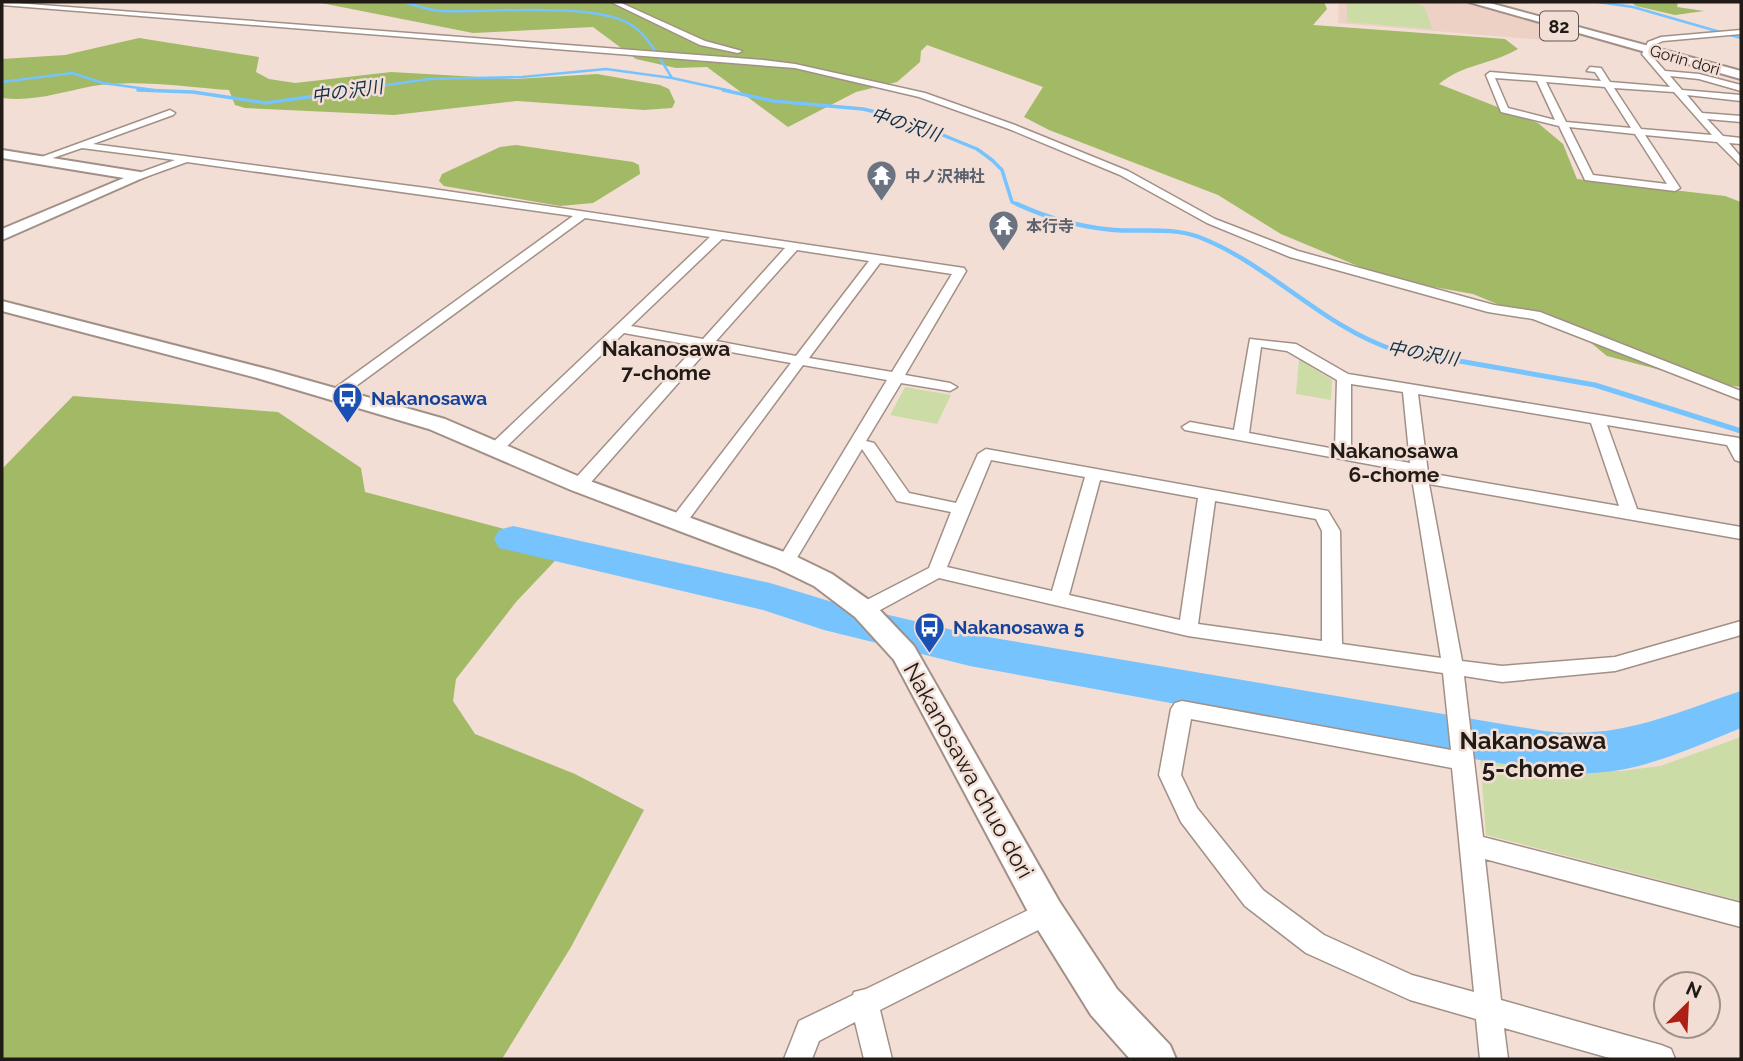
<svg xmlns="http://www.w3.org/2000/svg" width="1743" height="1061" viewBox="0 0 1743 1061" font-family="Raleway,'Noto Sans JP',sans-serif">
<style>
.built{fill:#ecd1c4}
.green{fill:#ccdca7}
.forest{fill:#a2b965}
.lines{fill:none;stroke-linecap:round;stroke-linejoin:round}
.stream-far3{stroke:#76c3fe;stroke-width:2.5}
.stream-far2{stroke:#76c3fe;stroke-width:3.5}
.stream-far1{stroke:#76c3fe;stroke-width:4.5}
.stream{stroke:#76c3fe;stroke-width:5}
.river{fill:#76c3fe;fill-rule:evenodd}
.street-casing{stroke:#a29087;stroke-width:3}
.secondary-casing{stroke:#a29087;stroke-width:4}
.primary-casing{stroke:#a29087;stroke-width:4}
.street{fill:#fff;fill-rule:evenodd}
.secondary{fill:#fff;fill-rule:evenodd}
.primary{fill:#fff;fill-rule:evenodd}
.labels{text-anchor:middle;dominant-baseline:central;stroke-width:5;stroke-linejoin:round;paint-order:stroke}
.far-street-label{font-size:16px;fill:#211b17;stroke:#f2ded5}
.far-worship-label{font-size:16px;font-weight:bold;fill:#5b616d;stroke:#f2ded5;text-anchor:start}
.shield{fill:#f2ded5;stroke:#605650;stroke-width:2}
.shield-label{font-size:18px;font-weight:bold;fill:#211b17}
.far-water-label{font-size:18px;font-style:italic;fill:#0e3048;stroke:#f2ded5}
.transit-label{font-size:19px;font-weight:bold;fill:#164399;stroke:#f2ded5;text-anchor:start}
.neighbourhood-label{font-size:21px;font-weight:bold;fill:#211b17;stroke:#f2ded5}
.near-street-label{font-size:23px;fill:#211b17;stroke:#f2ded5}
.near-neighbourhood-label{font-size:24px;font-weight:bold;fill:#211b17;stroke:#f2ded5}
</style>
<rect width="100%" height="100%" fill="#f2ded5"/>
<path class="built" d="M1339 2 1476 4 1548 26 1557 41 1338 23Z"/>
<path class="green" d="M1347 2 1417 4 1425 7 1432 29 1347 22Z
M1299 359 1332 380 1331 400 1296 394Z
M905 387 951 395 937 424 890 415Z
M1741 737V901L1486 835 1480 757 1580 771H1621L1660 766Z"/>
<path class="forest" d="M316 2H1324L1327 9 1313 25 1505 39 1518 49C1490 65 1463 64 1439 84L1538 123 1563 144 1577 179 1725 196 1741 202V387L1710 383 1607 356 1591 343 1473 294 1389 279 1281 234 1218 195 1049 130 1024 117 1043 87 927 45 921 51 920 62 897 82 856 92 788 127 707 67 676 68 636 59 593 27 473 33Z
M1631 2H1678L1677 7 1704 11 1675 15 1636 6Z
M139 38 259 57 256 72 269 79 295 83 391 72 516 79 597 74 660 85 669 89 675 102 672 108 644 110 517 101 394 115 245 108 235 105 229 90C185 87 136 79 93 86 61 92 35 102 2 98V59L65 55Z
M516 145 633 162 639 165 640 174 593 203 560 206 444 186 439 181 442 174 500 147Z
M73 396 278 412 361 468 365 492 569 546 516 602 456 679 453 701 475 734 575 774 644 810 571 947 502 1059H2V469Z"/>
<g class="lines">
<path class="stream-far3" d="M403 2C415 5 428 10 440 11 484 13 598 1 633 26 650 38 661 61 672 78
M1437 2H1531
M1598 2 1633 7 1741 38
M2 82 72 73 103 83 161 91
M345 91 429 79 522 77 606 69 672 78 731 91"/>
<path class="stream-far2" d="M138 90 193 92 266 103 357 90
M723 90 773 101 863 109 901 118 977 149 992 160 1002 170 1012 202 1021 206"/>
<path class="stream-far1" d="M1017 204C1047 218 1081 227 1114 230 1143 232 1172 227 1199 237 1271 265 1322 327 1397 351"/>
<path class="stream" d="M1391 349 1595 385 1741 431"/>
<path class="river" d="M513 526 770 583 829 601 970 634 1544 731C1621 740 1670 714 1741 691V728C1694 747 1644 771 1592 773 1555 775 1517 765 1480 760L970 666 824 630 763 610 499 548 494 539 499 530Z"/>
<defs>
<path id="street" d="M2 2 763 60 795 64 925 93 1015 125 1128 171 1215 219 1298 251 1494 305 1540 312 1741 391V400L1533 319 1488 312 1290 257 1207 223 1120 175 1009 129 919 97 795 68 2 5Z
M611 2H619L705 41 742 51 738 53 700 45Z
M1741 30V34L1663 41 1654 45 1650 54 1665 71 1699 74 1741 85V91L1699 79 1670 76 1682 90 1741 95V101L1687 95 1702 113 1741 116V122L1707 119 1723 136 1741 138V144L1729 143 1741 157V166L1717 142 1645 135 1680 188 1675 191 1585 180 1559 126 1501 112 1486 75 1490 72 1601 81 1595 72 1587 71 1590 67 1601 68 1610 82 1670 87 1642 54 1648 42 1661 37ZM1495 78 1537 81 1555 120 1508 108ZM1546 82 1605 87 1631 128 1566 122ZM1614 88 1674 92 1712 135 1641 129ZM1569 127 1635 134 1667 184 1593 175Z
M170 110 175 113 173 115 93 144 426 188 964 268 966 271 905 375 950 383 957 387 950 391 901 383 866 441 874 443 909 493 956 503 978 454 986 449 1328 511 1340 531 1342 644 1441 658 1411 472 1185 430 1182 427 1190 422 1234 430 1250 339 1296 344 1348 374 1739 438 1741 442V462L1735 460 1727 445 1607 425 1637 509 1741 527V539L1429 484 1462 661 1502 666 1615 657 1741 621V635L1615 671 1502 682 1464 676 1483 837 1741 903V927L1485 859 1501 1000 1661 1045 1671 1049 1675 1059H1613L1504 1028 1508 1059H1480L1476 1019 1410 1000 1306 953 1245 906 1181 822 1159 775 1171 709 1175 703 1182 701 1451 750 1443 673 1188 636 939 578 871 615H857L854 610 857 605 929 568 951 512 897 501 862 449 792 566H780L777 562 887 380 803 365 684 526 678 528 669 522 672 518 791 363 709 348 585 489H573L571 485 573 481 696 346 624 333 501 452H489L487 449 489 446 710 237 585 218 341 397H331V391L573 216 187 162 140 179 136 178V174L175 160 82 148 41 162 36 159ZM722 239 785 248 703 339 631 326ZM797 250 869 261 796 356 716 341ZM880 263 952 274 892 372 809 358ZM1261 347 1287 351 1337 380 1335 449 1249 433ZM1351 384 1403 392 1410 463 1351 452ZM1418 394 1591 423 1619 506 1428 473ZM991 460 1085 477 1052 591 947 567ZM1100 480 1198 498 1180 620 1069 595ZM1215 501 1316 519 1322 531V641L1198 624ZM1191 719 1452 768 1474 992 1412 975 1324 935 1263 890 1197 808 1181 775Z
M1047 901 1056 905 1060 913 1056 921 880 1010 892 1059H864L855 1022 819 1041 812 1059H784L799 1021 853 995 854 992 866 989Z"/>
<path id="secondary" d="M2 150 140 172 147 176 2 240V229L124 178 2 158Z
M2 301 271 370 445 419 587 480 795 556 832 574 873 603 914 646 1059 901 1117 989 1170 1045 1176 1059H1130L1091 1015 1035 925 894 660 855 617 814 586 777 568 571 490 429 429 257 378 2 311Z"/>
<path id="primary" d="M1469 2H1486L1741 71V79Z"/>
</defs>
<use href="#street" class="street-casing"/>
<use href="#secondary" class="secondary-casing"/>
<use href="#primary" class="primary-casing"/>
<use href="#street" class="street"/>
<use href="#secondary" class="secondary"/>
<use href="#primary" class="primary"/>
</g>
<defs>
<symbol id="temple-pin" viewBox="-11 -11 22 30"><path d="M0 17L-7.5 6A9.5 9.5 0 1 1 7.5 6Z" fill="#6b7280" stroke="#f2ded5"/><path d="M0-6L5-2H3V0L6.5 2.5H4V6H1.5V3h-3V6H-4V2.5H-6.5L-3 0V-2H-5Z" fill="#fff"/></symbol>
<symbol id="bus-pin" viewBox="-11 -11 22 30"><path d="M0 17L-7.5 6A9.5 9.5 0 1 1 7.5 6Z" fill="#1a4fb4" stroke="#f2ded5"/><path d="M-5-6H5V4H4V6H2V4H-2V6H-4V4H-5ZM-3.5-4V0h7V-4ZM-3.5 1.2v1.5H-2V1.2ZM2 1.2v1.5H3.5V1.2Z" fill="#fff"/></symbol>
</defs>
<g fill-rule="evenodd">
<use href="#temple-pin" x="864" y="158" width="35" height="47"/>
<use href="#temple-pin" x="986" y="208" width="35" height="47"/>
<use href="#bus-pin" x="330" y="380" width="35" height="47"/>
<use href="#bus-pin" x="912" y="610" width="35" height="47"/>
</g>
<g class="labels">
<g class="far-street-label">
<text transform="translate(1685 60) rotate(16)">Gorin dori</text>
</g>
<g class="far-worship-label">
<text x="905" y="176">中ノ沢神社</text>
<text x="1026" y="226">本行寺</text>
</g>
<rect class="shield" x="1540" y="11.5" width="38" height="29" rx="5"/>
<g class="shield-label">
<text x="1559" y="26">82</text>
</g>
<g class="far-water-label">
<text transform="translate(347 91) rotate(-8)">中の沢川</text>
<text transform="translate(906 124) rotate(18)">中の沢川</text>
<text transform="translate(1423 353) rotate(10)">中の沢川</text>
</g>
<g class="transit-label">
<text x="371" y="398">Nakanosawa</text>
<text x="953" y="627">Nakanosawa 5</text>
</g>
<g class="neighbourhood-label">
<text x="666" y="348">Nakanosawa<tspan x="666" dy="24">7-chome</tspan></text>
<text x="1394" y="450">Nakanosawa<tspan x="1394" dy="24">6-chome</tspan></text>
</g>
<g class="near-street-label">
<text transform="translate(969 770) rotate(61)">Nakanosawa chuo dori</text>
</g>
<g class="near-neighbourhood-label">
<text x="1533" y="740">Nakanosawa<tspan x="1533" dy="28">5-chome</tspan></text>
</g>
</g>
<rect width="1743" height="1061" fill="none" stroke="#211b17" stroke-width="7"/>
<g transform="translate(1687 1005) rotate(24)"><circle r="33" fill="#f2ded5" stroke="#9e9089" stroke-width="2"/>
<path d="M0-5L12 26L0 18L-12 26Z" fill="#af2014"/>
<text y="-10" font-size="19" font-weight="bold" text-anchor="middle" fill="#211b17">N</text>
</g>
</svg>
